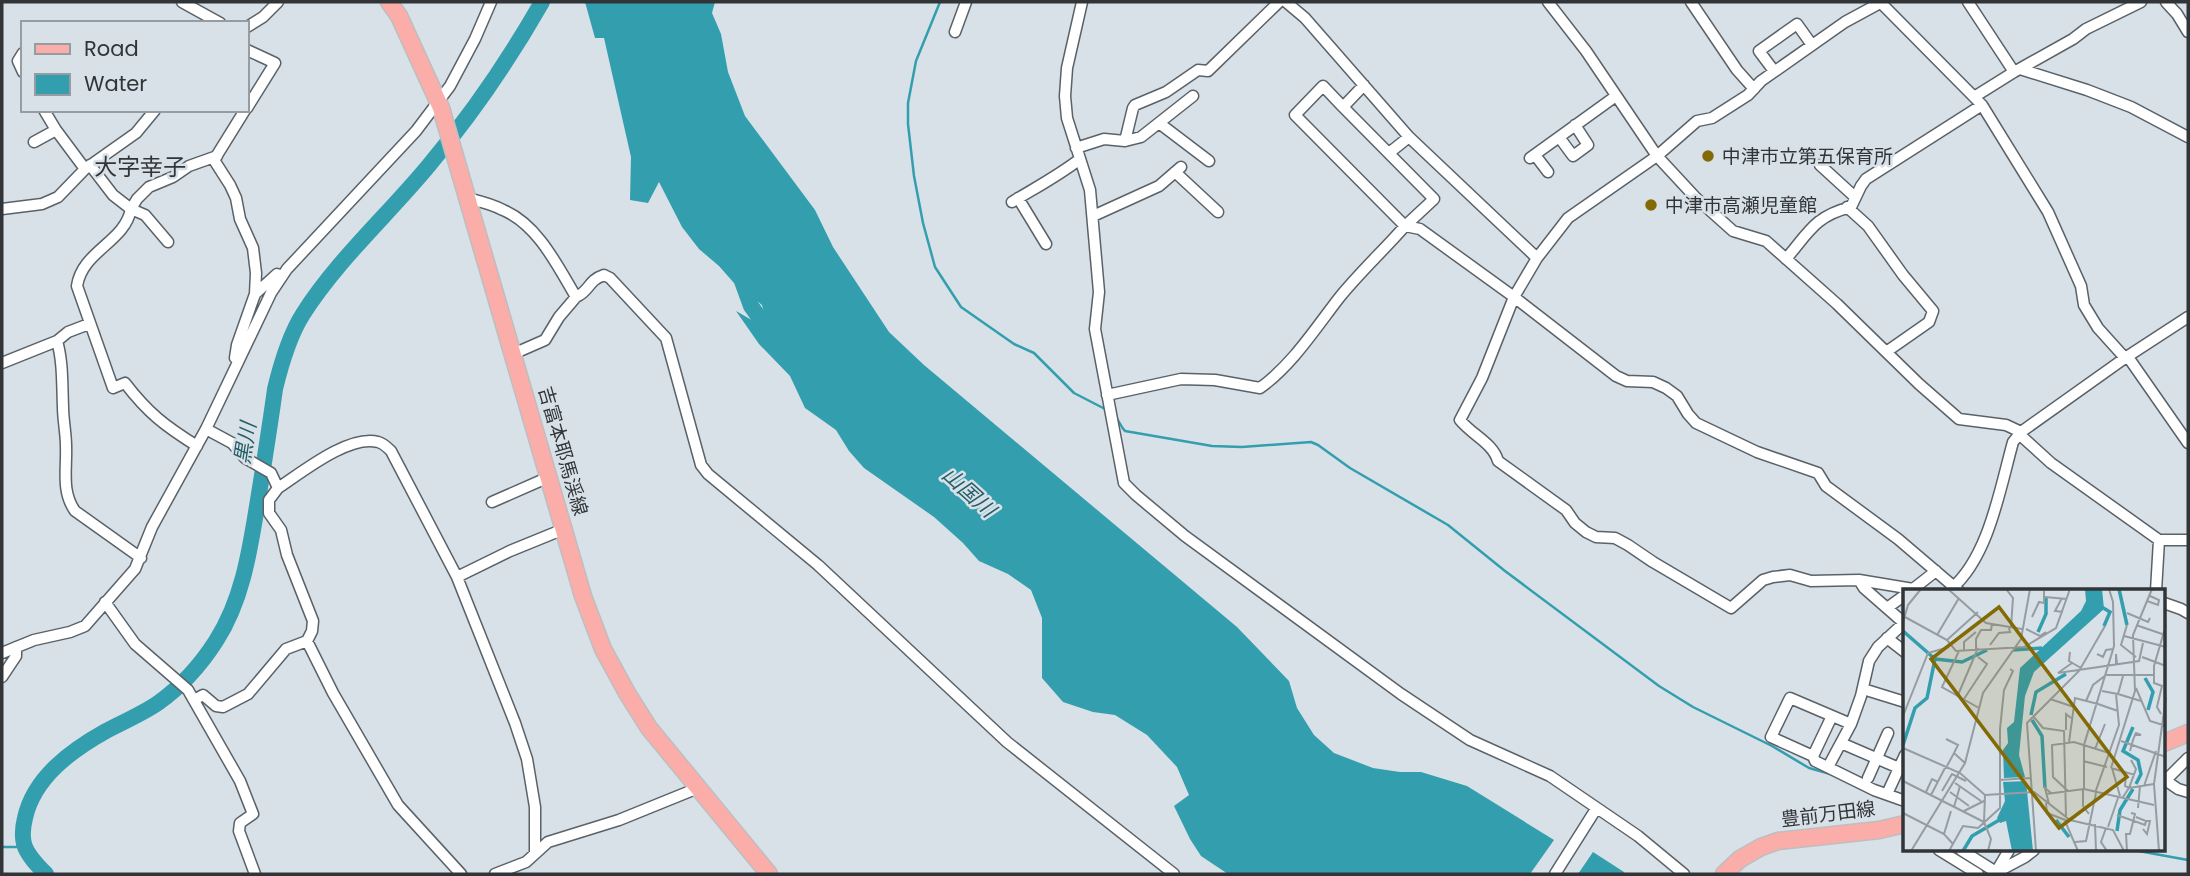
<svg xmlns="http://www.w3.org/2000/svg" width="2190" height="876" viewBox="0 0 2190 876" font-family="Poppins,'Noto Sans JP',sans-serif">
<style>
.water{fill:#339fae}
.lines{fill:none;stroke-linecap:round;stroke-linejoin:round}
.stream{stroke:#339fae;stroke-width:2.5}
.river{stroke:#339fae;stroke-width:16}
.street-casing{stroke:#5a6268;stroke-width:13}
.primary-casing{stroke:#bdbebf;stroke-width:19}
.street{stroke:#fff;stroke-width:10}
.primary{stroke:#fbaea9;stroke-width:16}
.poi-dot{fill:#846a04;stroke:#d8e1e8;stroke-width:2.5}
.labels{text-anchor:middle;dominant-baseline:central;stroke-width:5;stroke-linejoin:round;paint-order:stroke}
.poi-label{font-size:19px;fill:#313538;stroke:#d8e1e8;text-anchor:start}
.street-label{font-size:19px;fill:#313538;stroke:#d8e1e8}
.water-label{font-size:21px;font-style:italic;fill:#255e66;stroke:#d8e1e8}
.quarter-label{font-size:23px;fill:#313538;stroke:#d8e1e8}
.inset-river{fill:none;stroke:#339fae;stroke-width:3.5}
.inset-road{fill:none;stroke:#959ca2;stroke-width:2}
.view{fill:#846a04;fill-opacity:0.15;stroke:#846a04;stroke-width:3.5}
.inset-edge{fill:none;stroke:#313538;stroke-width:3.5}
</style>
<rect width="100%" height="100%" fill="#d8e1e8"/>
<path class="water" d="M585 2H715L712 13 721 34 728 72 745 116 815 210 833 247 889 332 924 365 1237 627 1289 681 1297 708 1314 735 1334 753 1373 768 1400 772H1421L1467 786 1554 840 1530 874H1228L1201 856 1190 839 1174 806 1189 795 1177 767 1147 735 1115 715 1093 712 1063 702 1042 678V618L1031 590 1008 574 979 561 963 543 934 517 864 468 849 451 836 430 805 408 790 376 759 344 736 311 769 330 762 305 734 283 719 266 699 249 682 227 659 182 648 203 630 200 631 157 604 38H595Z
M1593 852 1624 872 1625 874H1578Z"/>
<g class="lines">
<path class="stream" d="M940 2 916 61 908 103V124L914 176 923 223 935 267 961 307 1014 344 1034 353 1074 393 1107 410
M1115 417C1120 421 1120 426 1125 431L1212 446 1242 447 1311 442 1318 445 1350 468 1448 525 1505 571 1659 686 1693 707 1772 746 1809 768 1834 775
M2 847H25
M2133 850 2188 860"/>
<path class="river" d="M739 273 751 306 777 342
M46 874C38 866 27 855 24 844 22 836 23 826 25 818 34 777 72 750 106 731 123 722 142 714 158 703 182 686 200 666 216 641 243 599 250 549 258 500 264 463 270 426 275 389 281 364 289 336 303 314 338 259 389 214 430 164 472 114 510 58 542 2"/>
<defs>
<path id="street" d="M182 2 220 23
M1082 2 1067 68 1065 96 1067 118 1090 190 1099 292 1095 329 1124 483 1136 495 1185 536 1401 694 1470 740 1550 776 1638 836 1684 874
M1286 2 1305 18 1409 137 1537 258
M1548 2 1586 51 1657 156 1695 197 1733 231 1766 241 1837 304 1919 384 1959 419 2006 425 2021 432
M1691 2 1737 70 1754 89
M1880 2 1982 105 2048 212 2081 286 2084 305 2098 328 2125 358
M1968 2 2014 72
M2166 2 2177 14 2188 32
M1880 3 1845 22 1761 81 1748 95 1712 118 1697 121 1657 156 1568 218 1537 258 1514 297 1482 378 1460 420C1472 435 1493 443 1498 461L1566 510 1575 523 1586 532 1596 537 1615 538 1628 545 1653 562 1731 608 1763 580 1773 577 1790 575 1811 581 1859 580 1913 589 1936 571
M247 27 263 17 278 2
M955 32 966 2
M247 50 275 63 247 108
M23 53 18 61 23 72
M2020 69 2087 90 2131 107 2188 137
M1774 71 1759 51 1797 24 1812 45
M1974 97 2014 72 2073 39 2086 29 2141 2
M1343 107 1434 199 1405 226 1295 115 1323 86 1343 107 1364 85
M44 110 56 130
M1159 123 1209 161
M1559 137 1573 156 1588 145 1575 125
M1125 141 1141 137 1193 96
M34 142 56 130 85 169
M1076 148 1104 139 1125 141 1133 108 1135 105 1166 92 1198 70 1208 71 1279 2
M1389 153 1409 137
M1535 155 1548 172
M1530 158 1616 96
M90 165 113 195 131 209C125 242 82 251 77 286L113 388 125 383C148 413 165 426 197 446
M1820 165 1855 197
M1175 172 1218 212
M467 198C479 201 492 204 503 210 538 225 557 265 576 297L559 317 545 340 513 354
M1018 198 1046 244
M1012 202C1035 188 1058 176 1080 159
M1847 207 1868 226 1903 275 1933 311 1929 322 1886 352
M2 209 42 204 58 197 85 169 136 133 155 110
M1093 216 1159 186 1181 167
M168 242 145 215 131 209 137 199 149 187 173 177 189 166 217 156
M1786 259C1809 232 1815 216 1851 207L1861 186 1866 179 1982 105
M255 294 277 274 281 276
M576 297C591 290 587 281 604 275L610 278 666 338 701 465 708 474 818 565 1007 742 1174 874
M57 341C63 362 62 384 63 407 63 420 66 433 66 446 67 469 61 491 75 511L141 558
M2128 357 2188 443
M235 358 237 345 255 294 256 273 253 248 240 219 236 198 230 185 214 160 245 110
M2 363 57 341 68 332 89 324
M1107 395 1181 379 1215 380 1260 388C1292 365 1315 329 1339 298 1359 273 1384 250 1405 226L1420 229 1514 297 1616 376 1627 381 1653 382 1666 388 1677 396 1688 414 1696 423 1757 452 1818 473 1826 486 1898 539 1959 591
M206 429 232 443 245 458 271 473 278 488 269 500V513L281 530 287 555 313 621 312 631 307 641 333 693 398 805 461 874
M2019 434 2051 463 2159 540H2188
M278 488C301 473 349 434 378 442 383 443 387 447 391 451L457 577 515 723 527 759 535 807V852
M492 502 549 477
M457 577 510 551 564 529
M1859 580 1864 588 1904 623
M1951 589C1989 557 2000 488 2013 442L2021 432 2125 358 2188 317
M2156 591 2159 540
M105 602 135 644 188 690 240 781 253 814 240 823 239 831 255 874
M2164 603 2181 609 2188 613
M1887 608 1905 595
M1887 638 1905 652
M2 653 34 640 70 632 85 626 135 569 152 527 206 429 271 293 287 269 416 131 450 86 475 39 491 2
M2 677 16 656V647
M1863 689 1905 702
M194 700 203 695 216 706 223 707 248 694 286 649 307 641
M1851 724 1790 698 1771 737 1813 756 1815 761 1874 790 1905 801
M1841 743 1899 768
M1813 756 1832 716
M1828 767 1851 724 1861 696 1869 661 1878 647 1905 622
M1868 778 1888 733
M2165 780 2178 789 2188 792
M2164 782 2188 758
M1887 794 1905 755
M1939 850 1978 874
M1961 850 1996 872 2009 850
M1997 872 2025 857 2034 850
M495 874 526 862 548 842 619 820 698 788
M1555 874 1596 809"/>
<path id="primary" d="M389 2 399 16 441 108 583 596 603 649 627 693 649 728 769 874
M2164 743 2188 733
M1724 874 1740 859 1761 847 1778 841 1879 830 1905 824"/>
</defs>
<use href="#street" class="street-casing"/>
<use href="#primary" class="primary-casing"/>
<use href="#street" class="street"/>
<use href="#primary" class="primary"/>
</g>
<g class="poi-dot">
<circle cx="1708" cy="156" r="7"/>
<circle cx="1651" cy="205" r="7"/>
</g>
<g class="labels">
<g class="poi-label">
<text x="1722" y="156">中津市立第五保育所</text>
<text x="1665" y="205">中津市高瀬児童館</text>
</g>
<g class="street-label">
<text transform="translate(563 451) rotate(74)">吉富本耶馬渓線</text>
<text transform="translate(1828 814) rotate(-7)">豊前万田線</text>
</g>
<g class="water-label">
<text transform="translate(245 443) rotate(-81)">黒川</text>
<text transform="translate(969 492) rotate(42)">山国川</text>
</g>
<g class="quarter-label">
<text x="140" y="167">大字幸子</text>
</g>
</g>
<g transform="translate(1903 589)">
<rect width="262" height="262" fill="#d8e1e8"/>
<path d="M182 0H199L201 20 131 83 122 107 116 166 122 188 101 189 100 161 105 154 104 139 111 133 117 79 178 22 183 12ZM123 192 130 262H109L103 232 97 234 94 229 102 212 100 193Z" fill="#339fae"/>
<path class="inset-river" d="M216 0 224 36M197 17 207 23 201 37M0 42 32 70M135 43 143 25V9M110 61 139 59M242 89 250 103 245 121M128 126 133 103 163 85M129 131 139 147 142 199M230 138 220 162 235 171 238 185 233 195M0 156 12 119 24 109 32 70 59 73 84 61M153 231 166 248M214 242 217 221 230 200M60 262 69 247 98 230"/>
<path class="inset-road" d="M45 0 83 34 119 40M103 0 110 9 108 38M142 8 164 10M159 9 152 22 160 23M244 12 255 16 256 11 247 7M224 24 245 33 247 29M2 28 44 51 53 62 121 58 153 39 167 0M129 28 136 13 141 14V2M0 33 5 16 18 0M224 36 218 56 233 68M233 36 262 46M123 40 137 47 143 43M34 46 56 9M221 47 263 58M44 51 75 23M87 56 96 44 107 43 106 39M73 60V50L78 41H88L89 35M56 62 39 98 76 119M61 62V53L73 43M167 63 166 72 178 79M194 65 200 68 203 61 210 60M239 68 263 77M169 74 155 84 236 72 240 54M213 75V65L214 76M203 86H251M233 99 247 132 263 137M199 102 215 105 220 87M215 105 238 112M55 106 75 59M61 110 84 75 75 68M147 110 171 118M183 112 190 96 203 86M195 115 215 122M258 125 254 118 259 97 251 94V77L263 36M0 127 25 64 46 58M130 127 140 139 161 142 163 228M163 141V125L168 129M43 150 55 156 51 164M218 152 263 168M166 153 172 109 195 115M0 159 57 184 82 206M192 160 202 135M227 162 230 151 232 146 233 144 238 146H232M180 172 204 178M44 177 51 164 62 174M208 179 232 102 230 46 249 0M208 179 232 186M209 179 217 207M223 185 222 197 226 199 233 180 228 171M96 191 127 189M0 192 81 233M52 194 78 212M241 197 253 162M180 200V217L186 225M181 200V156L211 57 210 13 206 0M39 202 49 185 63 192M165 202 150 188 149 156 171 153 206 164M23 203 29 190 35 193M47 203 66 217M192 204 216 136 213 105M143 205 181 200 251 216M28 206 43 177M82 206 131 203 167 231 210 241 221 262M82 206 81 233 88 250 85 262M220 208 226 199 251 195M143 214 144 224 165 232M146 215 142 199 148 204M51 218 57 197M235 219 237 197M61 222 81 212M0 224 41 245 50 255M214 226 242 236 243 232 233 228M162 232 175 262M192 235 193 262M205 238 215 209M203 239 198 253 204 262M240 240 244 245 247 232H243M41 245 48 222M172 253 183 252 193 204M8 262 62 174 80 104 118 50 127 0M46 262 60 237 75 239 97 219V140L101 101 110 82 107 80M133 262 124 134 176 82 202 37M224 262 223 245H227L232 225 228 224M256 262 251 195 263 108"/>
<path class="view" d="M96 18 224 188 156 239 28 70Z"/>
<rect width="262" height="262" class="inset-edge"/>
</g>
<rect width="2190" height="876" fill="none" stroke="#313538" stroke-width="7"/>
<rect x="21" y="21" width="228" height="91" fill="#d8e1e8" stroke="#959ca2" stroke-width="2"/>
<rect x="35" y="44" width="35" height="10" fill="#fbaea9" stroke="#959ca2" stroke-width="2"/>
<text x="84" y="56" font-size="21" fill="#313538">Road</text>
<rect x="35" y="74" width="35" height="21" fill="#339fae" stroke="#959ca2" stroke-width="2"/>
<text x="84" y="91" font-size="21" fill="#313538">Water</text>
</svg>
